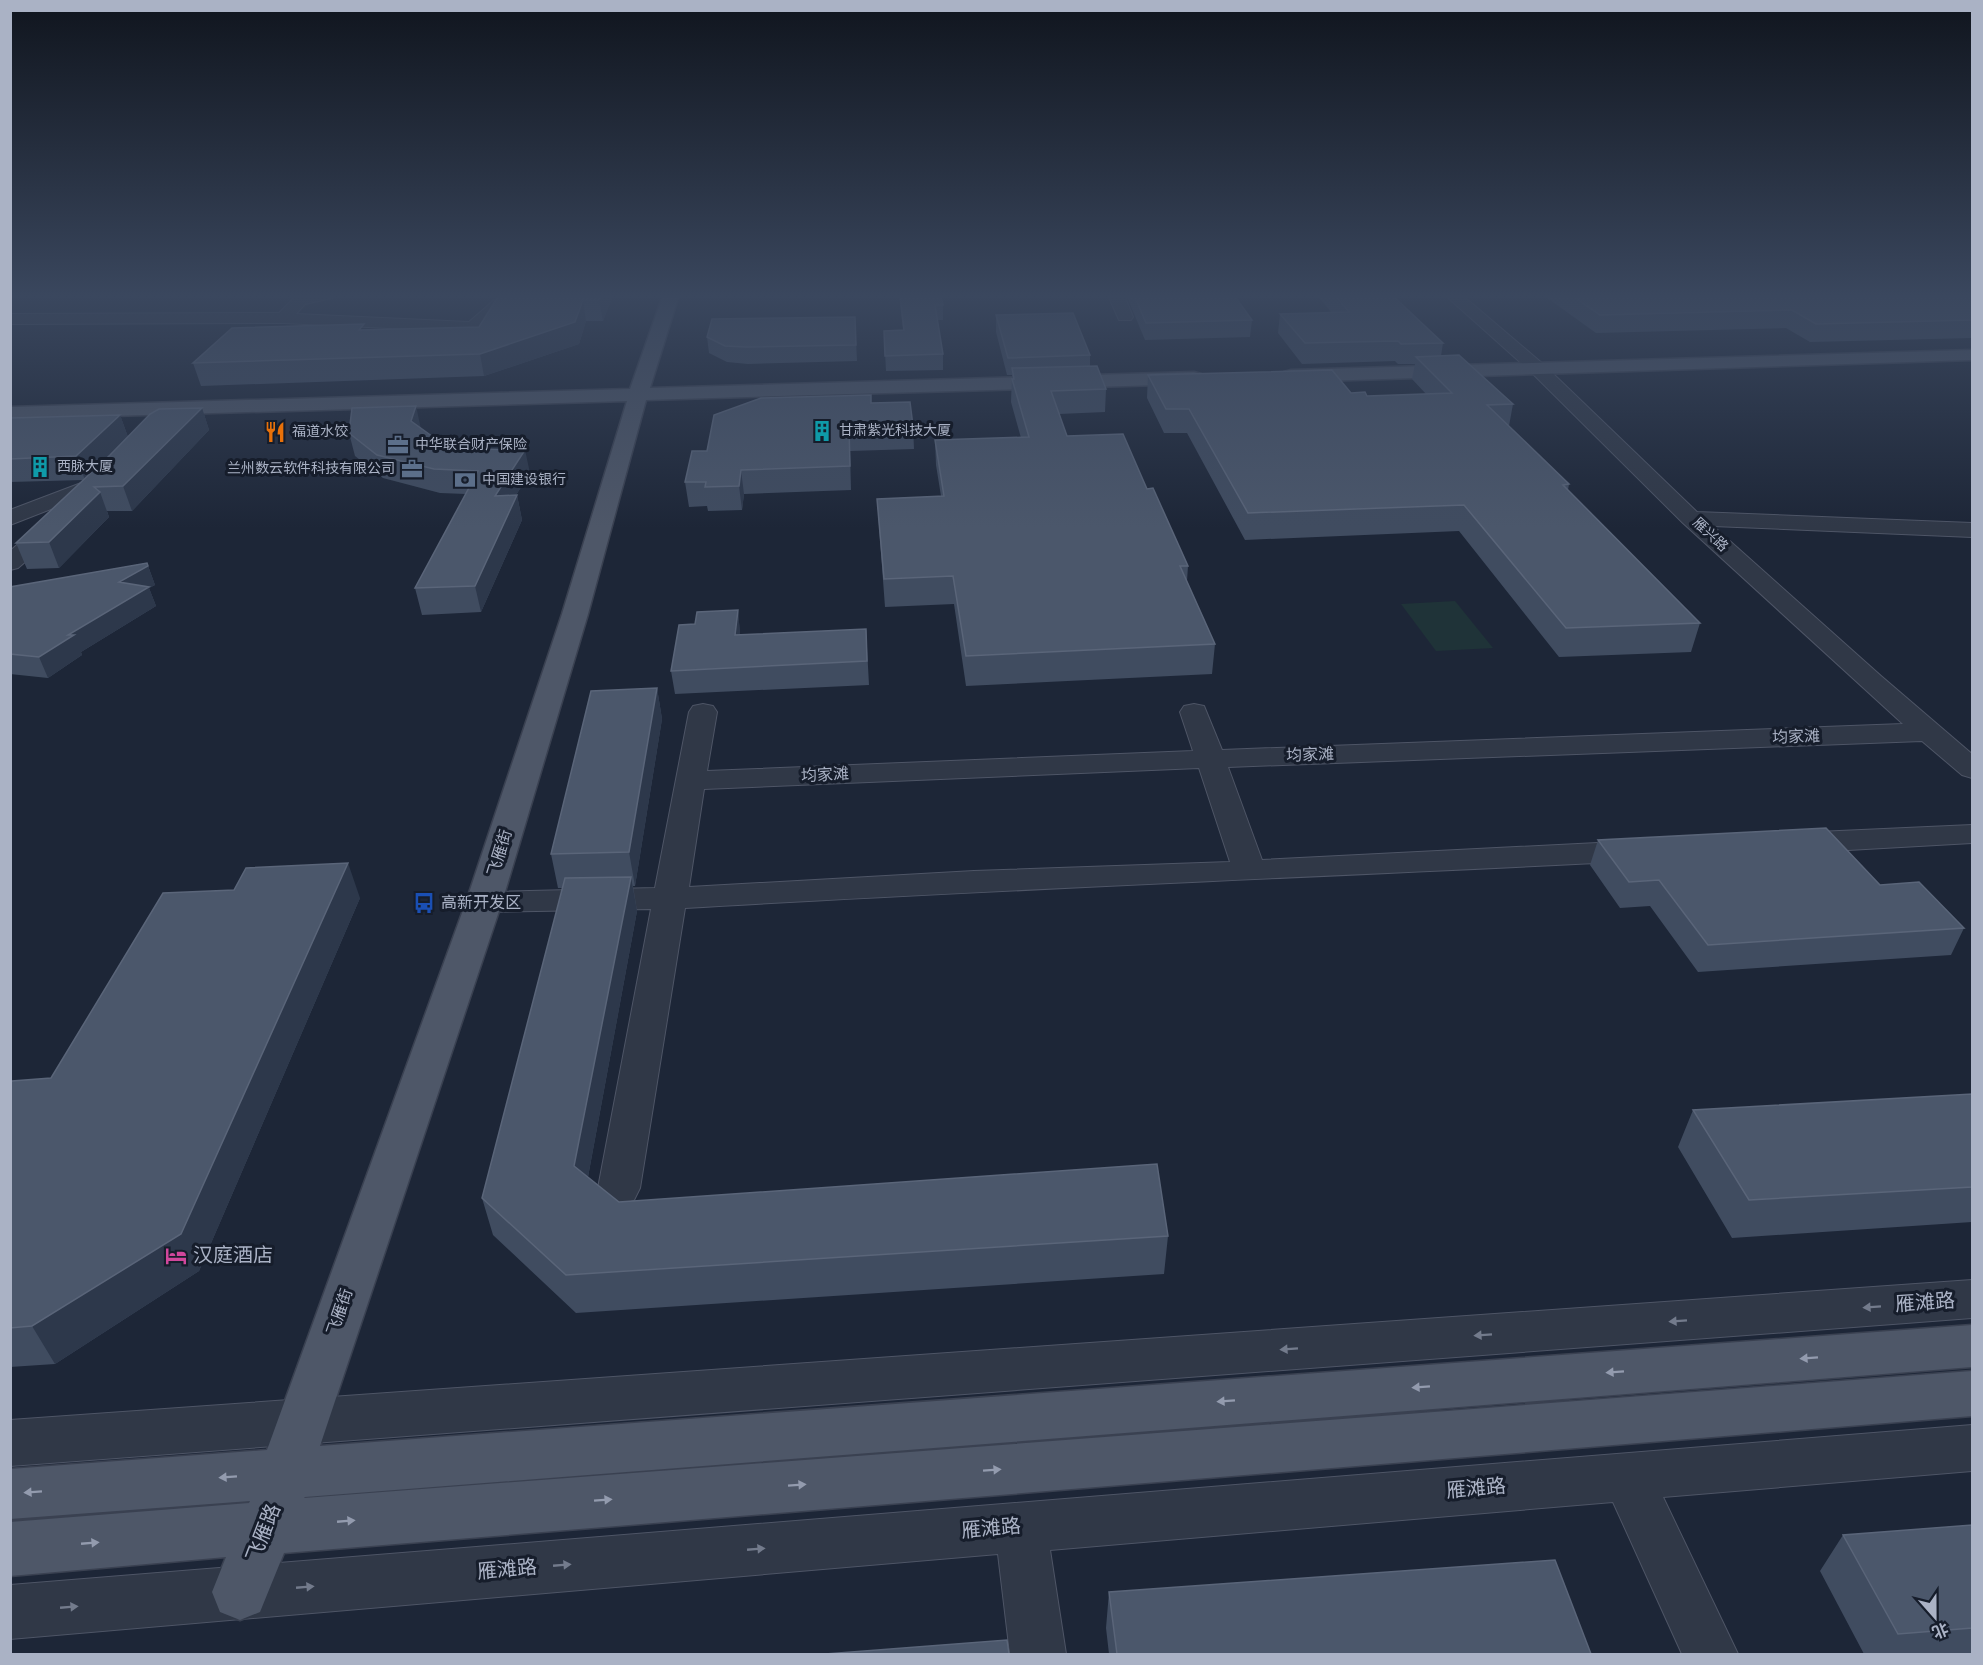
<svg xmlns="http://www.w3.org/2000/svg" width="1983" height="1665" viewBox="0 0 1983 1665" font-family="'Alegreya Sans','Noto Sans SC',sans-serif">
<style>
.green{fill:#1f3338}
.lines{fill:none;stroke-linecap:round;stroke-linejoin:round}
.minor-casing{stroke:#4e5566;stroke-width:2}
.major-casing{stroke:#3a4151;stroke-width:3}
.minor{fill:#303847;fill-rule:evenodd}
.major{fill:#4e5768;fill-rule:evenodd}
.wall{fill:#404c60}
.shaded-wall{fill:#2d384b}
.building{fill:#4b576b;stroke:#5a6579;stroke-width:1.5}
.oneway{fill:#737b8c}
.oneway2{fill:#939bae}
.labels{text-anchor:middle;dominant-baseline:central;stroke-width:6;stroke-linejoin:round;paint-order:stroke}
.far-poi-label{font-size:14px;fill:#aab2c5;stroke:#161d2b;text-anchor:start}
.far-street-label{font-size:14px;fill:#aab2c5;stroke:#161d2b}
.street-label{font-size:16px;fill:#aab2c5;stroke:#161d2b}
.poi-label{font-size:16px;fill:#aab2c5;stroke:#161d2b;text-anchor:start}
.near-poi-label{font-size:20px;fill:#aab2c5;stroke:#161d2b;text-anchor:start}
.near-street-label{font-size:20px;fill:#aab2c5;stroke:#161d2b}
</style>
<rect width="100%" height="100%" fill="#1d2637"/>
<path class="green" d="M1455 601 1493 648 1436 651 1401 604Z"/>
<g class="lines">
<defs>
<path id="minor" d="M307 295H334L332 298 305 304 296 314 469 322 500 295H516C506 308 489 328 473 332L283 323 10 324V314L279 313 294 298Z
M1108 295H1124L1133 317 1131 320H1119Z
M1445 295H1462L1543 364 1697 512 1972 523V537L1713 526 1881 676 1972 754V778L1962 775 1922 741 1228 767 1262 860 1637 841 1648 844 1653 851 1648 858 1637 861C1320 877 1002 889 685 908L640 1188 634 1200 619 1204 604 1200 598 1188 651 909 484 912 472 909 467 902 472 895 484 892 655 888 689 712 693 706 703 704 713 706 717 712 707 771 1193 751 1180 712 1184 706 1194 704 1204 706 1222 750 1903 724 1683 523 1531 372ZM1199 768 1230 862 974 871 689 887 704 789Z
M97 477 105 478 108 483 105 488 10 525V510Z
M53 519 61 521 64 526 61 531 18 568 10 570V551L45 521Z
M1972 825V843L1795 853 1784 850 1779 843 1784 836 1795 833Z
M1972 1280V1318L10 1466V1420Z
M1972 1425V1471L1663 1497 1738 1654H1682L1613 1502 1050 1550 1066 1654H1010L998 1554 10 1639V1585Z"/>
<path id="major" d="M663 295H679L650 388 1194 372 1201 374 1203 378 1201 382 1194 384 646 400 588 614 502 902 320 1446 1972 1325V1367L305 1497 304 1498 1972 1371V1416L284 1553 260 1612 240 1620 220 1612 212 1592 226 1557 10 1576V1522L249 1503 250 1501 10 1519V1469L267 1450 466 902 562 614 627 401 10 419V407L630 389Z
M1972 350V360L1291 382 1284 380 1282 376 1284 372 1291 370Z"/>
</defs>
<use href="#minor" class="minor-casing"/>
<use href="#major" class="major-casing"/>
<use href="#minor" class="minor"/>
<use href="#major" class="major"/>
</g>
<path class="wall" d="M499 295H613L603 321H586L579 344 484 376 201 386 193 363 366 330 479 327Z
M899 295H941L943 305V320H937L943 354V370L886 371 884 331 903 330Z
M1128 295H1234L1252 320 1250 337 1145 340 1127 297Z
M1317 295H1392L1443 343 1441 356 1513 404 1509 426 1569 484 1568 490 1700 623 1691 652 1559 657 1459 531 1245 540 1187 433H1164L1147 398 1148 375 1351 393 1367 396 1426 394 1412 379 1415 364H1398L1395 361 1302 364 1278 333 1280 314 1331 312Z
M1543 295H1972V338L1810 342 1786 328 1596 333Z
M996 315 1090 355V366L1106 389 1105 412 1059 414 1067 436 1147 489 1188 566 1187 581 1215 644 1212 674 966 686 954 604 885 607 877 499 941 496 936 465 935 440 1021 438 1011 402 1012 375H1007L996 332Z
M855 317 857 361 748 364 727 362 709 353 707 337Z
M871 403 913 426 914 449 850 451 851 490 744 494 742 510 708 511 707 506 689 507 685 482 707 451Z
M202 408 209 430 132 511H107L109 517 59 568 27 569 16 543 83 480 10 482V418L120 415 128 437Z
M421 428 436 439 530 473 516 495H517L522 520 481 612 422 615 415 588 466 494 440 493 383 478 355 456 349 433Z
M147 563 155 585 149 588 156 606 81 652 82 655 48 678 10 674V587Z
M738 610 740 635 866 629 869 685 675 694 671 671 695 624Z
M657 688 662 719 635 886H633L637 911 588 1177 619 1202 1168 1236 1164 1274 576 1313 493 1235 482 1198 563 888H558L551 854Z
M1598 840 1880 885 1964 928 1951 955 1698 972 1650 906 1620 908 1590 865Z
M360 898 199 1271 55 1364 10 1367V1084L51 1078Z
M1972 1094V1222L1732 1238 1678 1147 1693 1110Z
M1972 1525V1654H1864L1820 1571 1843 1535Z
M1109 1592 1591 1654H1109L1106 1628Z"/>
<path class="shaded-wall" d="M601 295H613L603 321 599 300Z
M583 300 586 321 579 344 484 376 480 354Z
M416 406 421 429 411 421Z
M202 408 209 430 132 511 123 486Z
M120 415 128 437 85 480 76 456Z
M525 450 530 473 500 520 495 496Z
M741 470 744 494 742 510 739 486Z
M100 492 109 517 59 568 49 542Z
M517 495 522 520 481 612 475 586Z
M148 566 155 585 149 588 156 606 81 652 82 655 48 678 39 657 68 635 119 582Z
M738 610 740 633 738 658 735 635Z
M657 688 662 719 635 886 629 852Z
M348 863 360 898 199 1271 55 1364 32 1326Z
M631 877 637 911 583 1204 574 1166Z"/>
<path class="building" d="M499 295H601L599 300H583L575 322 480 354 193 363 232 328 364 324 359 330 479 327Z
M900 295H941L943 305H935L943 354 885 356 884 331 904 330Z
M1134 295H1234L1252 320 1146 323Z
M1335 295H1392L1443 343 1401 344 1398 341 1305 343 1280 314 1349 312Z
M1571 295H1972V320L1816 324 1792 310 1600 315Z
M1073 313 1090 355 1008 358 996 315Z
M855 317 856 345 746 347 725 346 707 337 712 319Z
M1459 355 1513 404 1487 405 1569 484 1563 485 1700 623 1566 628 1464 505 1248 513 1189 409H1166L1148 375 1332 370 1351 393 1365 392 1367 396 1452 393 1416 357Z
M1097 366 1106 389 1051 391 1067 436 1123 434 1147 489 1153 488 1188 566H1180L1215 644 966 656 953 576 884 579 877 499 944 496 935 440 1029 437 1012 379H1014L1012 368Z
M871 395V403L910 402 913 426 849 428 850 466 741 470 739 486 705 487 706 482H685L692 451H707L714 415 761 398Z
M416 406 411 421 436 439 480 449 525 450 495 496 517 495 475 586 415 588 478 471 434 469 377 455 349 433 352 408Z
M202 408 123 486 94 487 100 492 49 542 16 543 110 455 150 414 159 409Z
M120 415 76 456 10 459V418Z
M147 563 148 566 119 582 149 587 68 635H74L39 657 10 654V587Z
M738 610 735 635 866 629 867 661 671 671 679 625 695 624 697 612Z
M657 688 629 852 551 854 591 691Z
M1826 828 1880 885 1919 882 1964 928 1708 945 1659 880 1629 882 1598 840Z
M348 863 181 1234 32 1326 10 1328V1084L12 1081 51 1078 163 893 234 890 246 868Z
M631 877 574 1166 619 1202 1157 1164 1168 1236 566 1275 482 1198 565 878Z
M1972 1094V1187L1749 1200 1693 1110Z
M1972 1525V1628L1898 1634 1843 1535Z
M1555 1560 1591 1654H1117L1109 1592Z
M1007 1640 1009 1654H825Z"/>
<defs><path id="oneway-solid" d="M-6-.8H1V-3.2L6.5 0L1 3.2V.8H-6Z" transform="scale(1.5)"/></defs>
<g class="oneway">
<use href="#oneway-solid" transform="translate(1872 1307) rotate(176)"/>
<use href="#oneway-solid" transform="translate(1678 1321) rotate(176)"/>
<use href="#oneway-solid" transform="translate(1483 1335) rotate(176)"/>
<use href="#oneway-solid" transform="translate(1289 1349) rotate(176)"/>
<use href="#oneway-solid" transform="translate(756 1549) rotate(-5)"/>
<use href="#oneway-solid" transform="translate(562 1565) rotate(-5)"/>
<use href="#oneway-solid" transform="translate(305 1587) rotate(-5)"/>
<use href="#oneway-solid" transform="translate(69 1607) rotate(-5)"/>
</g>
<g class="oneway2">
<use href="#oneway-solid" transform="translate(1809 1358) rotate(176)"/>
<use href="#oneway-solid" transform="translate(1615 1372) rotate(176)"/>
<use href="#oneway-solid" transform="translate(1421 1387) rotate(176)"/>
<use href="#oneway-solid" transform="translate(1226 1401) rotate(176)"/>
<use href="#oneway-solid" transform="translate(992 1470) rotate(-4)"/>
<use href="#oneway-solid" transform="translate(228 1477) rotate(176)"/>
<use href="#oneway-solid" transform="translate(797 1485) rotate(-4)"/>
<use href="#oneway-solid" transform="translate(33 1492) rotate(176)"/>
<use href="#oneway-solid" transform="translate(603 1500) rotate(-4)"/>
<use href="#oneway-solid" transform="translate(346 1521) rotate(-5)"/>
<use href="#oneway-solid" transform="translate(90 1543) rotate(-5)"/>
</g>
<linearGradient id="sky" x2="0" y2="1"><stop stop-color="#10151e"/><stop offset="0.56" stop-color="#3a475e"/><stop offset="1" stop-color="#3a475e" stop-opacity="0"/></linearGradient>
<rect width="1983" height="528" fill="url(#sky)"/>
<defs>
<symbol id="building-bare" viewBox="-9 -9 18 18"><path d="M-4-6H4V6H1V3H-1V6H-4ZM-2.5-4.3h1.7v1.8h-1.7ZM.8-4.3h1.7v1.8H.8ZM-2.5-1h1.7V.8h-1.7ZM.8-1h1.7V.8H.8Z" fill="#0f9aa8" stroke="#161d2b" stroke-width="2.5" paint-order="stroke"/></symbol>
<symbol id="restaurant-bare" viewBox="-9 -9 18 18"><path d="M-5-6h1v4h1v-4h1v4h1v-4h1v5L-1.5 .5V6h-2V.5L-5-1ZM5-6V6H3V1.5H1.5Q1.5-4 5-6Z" fill="#e8710a" stroke="#161d2b" stroke-width="2.5" paint-order="stroke"/></symbol>
<symbol id="office-bare" viewBox="-9 -9 18 18"><path d="M-6-3h4V-5.5h4V-3h4V5H-6ZM-1-4.5V-3h2v-1.5ZM-6 0V1H6V0Z" fill="#5c6f8a" stroke="#161d2b" stroke-width="2.5" paint-order="stroke"/></symbol>
<symbol id="bank-bare" viewBox="-9 -9 18 18"><path d="M-6-4H6V4H-6ZM0-2.3a2.3 2.3 0 1 0 0 4.6a2.3 2.3 0 1 0 0-4.6Z" fill="#5c6f8a" stroke="#161d2b" stroke-width="2.5" paint-order="stroke"/></symbol>
<symbol id="bus-bare" viewBox="-9 -9 18 18"><path d="M-5-6H5V4H4V6H2V4H-2V6H-4V4H-5ZM-3.5-4V0h7V-4ZM-3.5 1.2v1.5H-2V1.2ZM2 1.2v1.5H3.5V1.2Z" fill="#1a4fb4" stroke="#161d2b" stroke-width="2.5" paint-order="stroke"/></symbol>
<symbol id="hotel-bare" viewBox="-9 -9 18 18"><path d="M-6-4.5h1.5V1H6V5H4.5V3h-9V5H-6ZM-4 0a1.8 1.8 0 1 1 3.6 0ZM.5 0V-2.5h3Q6-2.5 6 0Z" fill="#d1479c" stroke="#161d2b" stroke-width="2.5" paint-order="stroke"/></symbol>
</defs>
<g fill-rule="evenodd">
<use href="#building-bare" x="807" y="416" width="30" height="30"/>
<use href="#restaurant-bare" x="260" y="417" width="30" height="30"/>
<use href="#office-bare" x="383" y="430" width="30" height="30"/>
<use href="#building-bare" x="25" y="452" width="30" height="30"/>
<use href="#office-bare" x="397" y="454" width="30" height="30"/>
<use href="#bank-bare" x="450" y="465" width="30" height="30"/>
<use href="#bus-bare" x="409" y="888" width="30" height="30"/>
<use href="#hotel-bare" x="161" y="1241" width="30" height="30"/>
</g>
<g class="labels">
<g class="far-poi-label">
<text x="839" y="431">甘肃紫光科技大厦</text>
<text x="292" y="432">福道水饺</text>
<text x="415" y="445">中华联合财产保险</text>
<text x="57" y="467">西脉大厦</text>
<text x="395" y="469" text-anchor="end">兰州数云软件科技有限公司</text>
<text x="482" y="480">中国建设银行</text>
</g>
<g class="far-street-label">
<text transform="translate(1710 535) rotate(43)">雁兴路</text>
</g>
<g class="street-label">
<text transform="translate(1796 737) rotate(-2)">均家滩</text>
<text transform="translate(1310 755) rotate(-2)">均家滩</text>
<text transform="translate(825 775) rotate(-3)">均家滩</text>
<text transform="translate(500 853) rotate(-73)">飞雁街</text>
<text transform="translate(340 1312) rotate(-71)">飞雁街</text>
</g>
<g class="poi-label">
<text x="441" y="903">高新开发区</text>
</g>
<g class="near-poi-label">
<text x="193" y="1256">汉庭酒店</text>
</g>
<g class="near-street-label">
<text transform="translate(1925 1303) rotate(-4)">雁滩路</text>
<text transform="translate(1476 1489) rotate(-5)">雁滩路</text>
<text transform="translate(991 1529) rotate(-5)">雁滩路</text>
<text transform="translate(264 1533) rotate(-69)">飞雁路</text>
<text transform="translate(507 1570) rotate(-5)">雁滩路</text>
</g>
</g>
<rect width="1983" height="1665" fill="none" stroke="#aab2c5" stroke-width="24"/>
<g transform="translate(1935 1617) rotate(159)" stroke="#161d2b" stroke-width="4.5" paint-order="stroke">
<path d="M0-4.5L10 22L0 15L-10 22Z" fill="#aab2c5"/>
<text y="-9" font-size="16" font-weight="bold" text-anchor="middle" fill="#aab2c5">北</text>
</g>
</svg>
